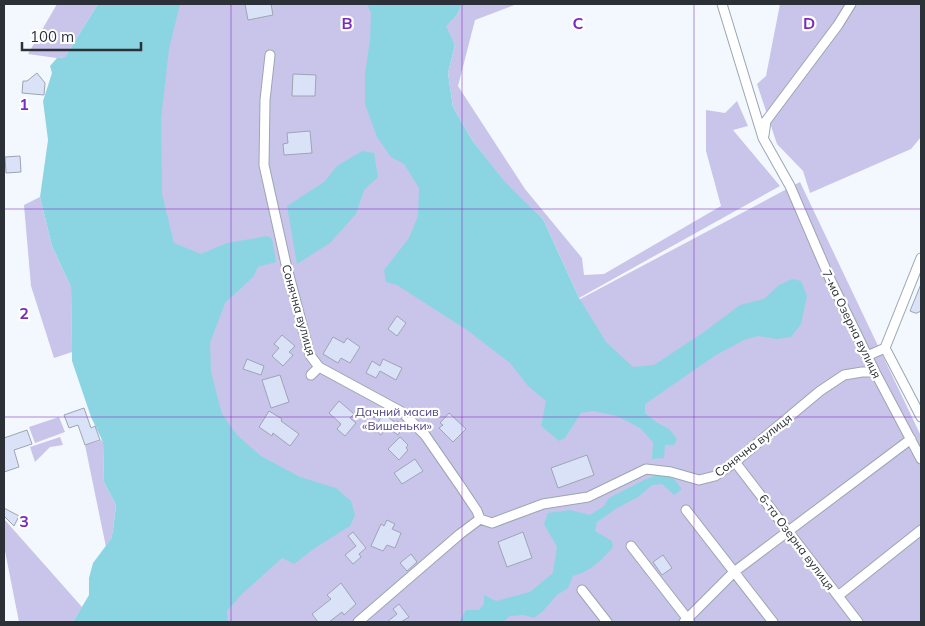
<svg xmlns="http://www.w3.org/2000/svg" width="925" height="626" viewBox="0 0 925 626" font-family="Mulish,sans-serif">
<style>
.green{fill:#c9c4e9}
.water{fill:#8bd5e3}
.building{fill:#dae2f7;stroke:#9fa4b4}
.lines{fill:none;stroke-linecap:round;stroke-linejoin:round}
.minor-casing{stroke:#9aa6b4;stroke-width:11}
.minor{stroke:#fff;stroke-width:9}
.grid{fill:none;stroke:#7b2cbf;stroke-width:1;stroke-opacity:0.55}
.labels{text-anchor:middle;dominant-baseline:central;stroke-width:4.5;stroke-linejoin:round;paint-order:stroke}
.street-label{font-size:12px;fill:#2c3137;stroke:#fff}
.park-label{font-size:12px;fill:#514485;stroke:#fff}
.grid-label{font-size:16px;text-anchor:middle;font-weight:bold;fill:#7b2cbf;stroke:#fff;stroke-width:4.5;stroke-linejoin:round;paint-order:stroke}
</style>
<rect width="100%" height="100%" fill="#f3f8fe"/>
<path class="green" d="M57 4H98L65 57 57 58 28 54Z
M170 4H390L567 306 800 182 921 436V622H102L115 606 139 189Z
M462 4H517L475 20 458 86 525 189 582 258 584 275 604 274 721 206 706 151V110L725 113 737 101 748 126 733 130 780 186 579 298 559 254 543 219 504 182 472 140 453 107 448 73 455 45 445 26 457 15Z
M780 4H921V137L911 149 810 193 803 171 777 144 757 84 766 76Z
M40 197 52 246 71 287 72 352 54 358 31 286 24 205Z
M59 417 65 432 35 443 29 427Z
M60 437 63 445 50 447 35 462 30 447Z
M101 439 103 442 104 482 116 505 113 530 111 539 106 547 85 445 100 441Z
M4 519 82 607 73 622H19L4 546Z"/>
<path class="water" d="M98 4H180L169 49 161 119 162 194 174 243 201 254 227 243 267 236 272 239 276 262 258 267 253 277 225 303 210 343 211 372 222 414 237 435 261 456 300 477 336 488 351 501 355 515 350 526 315 548 294 564 282 558 242 594 227 611 228 622H73L89 595V578L93 563 111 539 113 530 116 505 104 482 103 442 91 417 72 361 71 287 52 246 40 197 48 140 43 101 52 73 50 66 57 58 65 57Z
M367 4H462L457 15 446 26 455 45 448 73 453 107 472 140 504 181 543 219 559 254 579 298 606 342 633 367 654 365 704 332 740 305 764 299 779 285 792 279 801 281 807 296 801 324 791 337 777 339 758 336 744 340 716 355 645 404V413L656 422 669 429 677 439 674 445H665L664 458 652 459 653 442 640 428 617 416 593 411 581 413 565 438 559 441 541 426 546 401 529 387 510 363 467 330 397 285 386 282 384 270 409 238 418 216 419 188 404 164 391 157 377 137 365 104V74L370 40 371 13Z
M362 151 374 153 378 177 364 190 356 214 330 243 297 264 287 206 324 182 337 166Z
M662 473 674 479 682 489 674 495 662 484 652 485 638 497 617 508 597 522 595 531 612 541 613 547C600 562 592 570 573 576L568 588 557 595 543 611 534 618 524 615 510 616 503 622H459L466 610H479L484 604V595L496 601 530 592 553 573 557 547 544 524 548 513 570 510 590 515 604 506 609 498 644 480Z"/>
<path class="building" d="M245 4H271L273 15 248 20Z
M37 73 45 83 44 95 22 93 23 81H27Z
M293 74 316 75 315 96H292Z
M310 131 312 153 284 155 283 144 288 143 287 133Z
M20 156 21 172 6 173 5 157Z
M921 284V311L917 313H915L910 311Z
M397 316 406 323 397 336 388 329Z
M282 335 295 346 289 352 293 355 283 366 272 356 279 348 274 344Z
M333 337 344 343 347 338 360 347 350 363 341 358 338 363 323 354Z
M247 359 264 366 261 375 243 369Z
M383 359 402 368 396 380 380 371 376 378 366 373 372 361 380 366Z
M280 375 289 402 271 408 262 380Z
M339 401 354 414 350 418 356 423 345 436 337 429 341 424 329 413Z
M84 408 91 428 95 426 100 440 85 445 78 425 69 428 64 415Z
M269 411 282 419 281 421 299 434 290 446 273 433 272 436 259 427Z
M449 413 466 429 453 442 439 428 443 425 440 423Z
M384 414 396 423 397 421 404 426 398 435 387 427 381 435 373 429Z
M27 430 32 444 14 450 19 467 4 472V438Z
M400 437 408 445 406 448 408 450 399 460 388 449Z
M587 455 594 475 558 488 551 468Z
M415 459 423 471 402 484 394 473Z
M4 508 19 516 14 526 4 516Z
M387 520 395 524 392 529 401 533 395 548 387 545 383 551 371 546 381 524 384 526Z
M353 532 366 548 359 554 361 557 353 564 345 555 356 546 348 536Z
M523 532 532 558 507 567 498 542Z
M411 554 417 562 407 571 400 563Z
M663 555 672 568 662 575 653 562Z
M341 583 356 604 344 615 342 612 329 622H318L312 614 331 599 327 595Z
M399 604 409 617 401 622H387L397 614 393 609Z"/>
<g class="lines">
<defs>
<path id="minor" d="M722 4 763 138 790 186 830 279 875 372 921 459
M270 55 265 100 264 165 286 264 310 355 319 367 402 412 425 435 461 487 477 511 480 519
M764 135 766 121 838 25 851 4
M921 258 885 348 921 417
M867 356 885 348
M311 375 319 367
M735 462 858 622
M686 510 773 622
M480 519 492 523 543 504 588 497 646 469 671 472 699 480 715 476 735 462 820 391 844 375 862 372H875
M631 546 690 622
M582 590 607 622
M838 596 921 530
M358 622 460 534 480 519
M684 622 734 572 911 439"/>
</defs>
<use href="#minor" class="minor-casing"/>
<use href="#minor" class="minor"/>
</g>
<path class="grid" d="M231 4V622M462 4V622M694 4V622M4 209H921M4 417H921"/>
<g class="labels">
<g class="street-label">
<text transform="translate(299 310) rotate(74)">Сонячна вулиця</text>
<text transform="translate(852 324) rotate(64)">7-ма Озерна вулиця</text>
<text transform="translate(753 445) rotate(-38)">Сонячна вулиця</text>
<text transform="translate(797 542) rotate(53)">6-та Озерна вулиця</text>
</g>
<g class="park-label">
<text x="397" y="411">Дачний масив<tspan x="397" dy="14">«Вишеньки»</tspan></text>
</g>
</g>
<g class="grid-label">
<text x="347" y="29">B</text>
<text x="578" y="29">C</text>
<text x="809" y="29">D</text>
<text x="24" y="110">1</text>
<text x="24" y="319">2</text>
<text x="24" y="527">3</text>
</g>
<rect width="925" height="626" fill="none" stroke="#2c3137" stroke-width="10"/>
<path d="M22 42v8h119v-8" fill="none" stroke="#2c3137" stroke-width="2.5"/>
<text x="30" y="42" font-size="15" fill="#2c3137" stroke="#ffffff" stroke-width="4" paint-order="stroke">100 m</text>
</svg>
